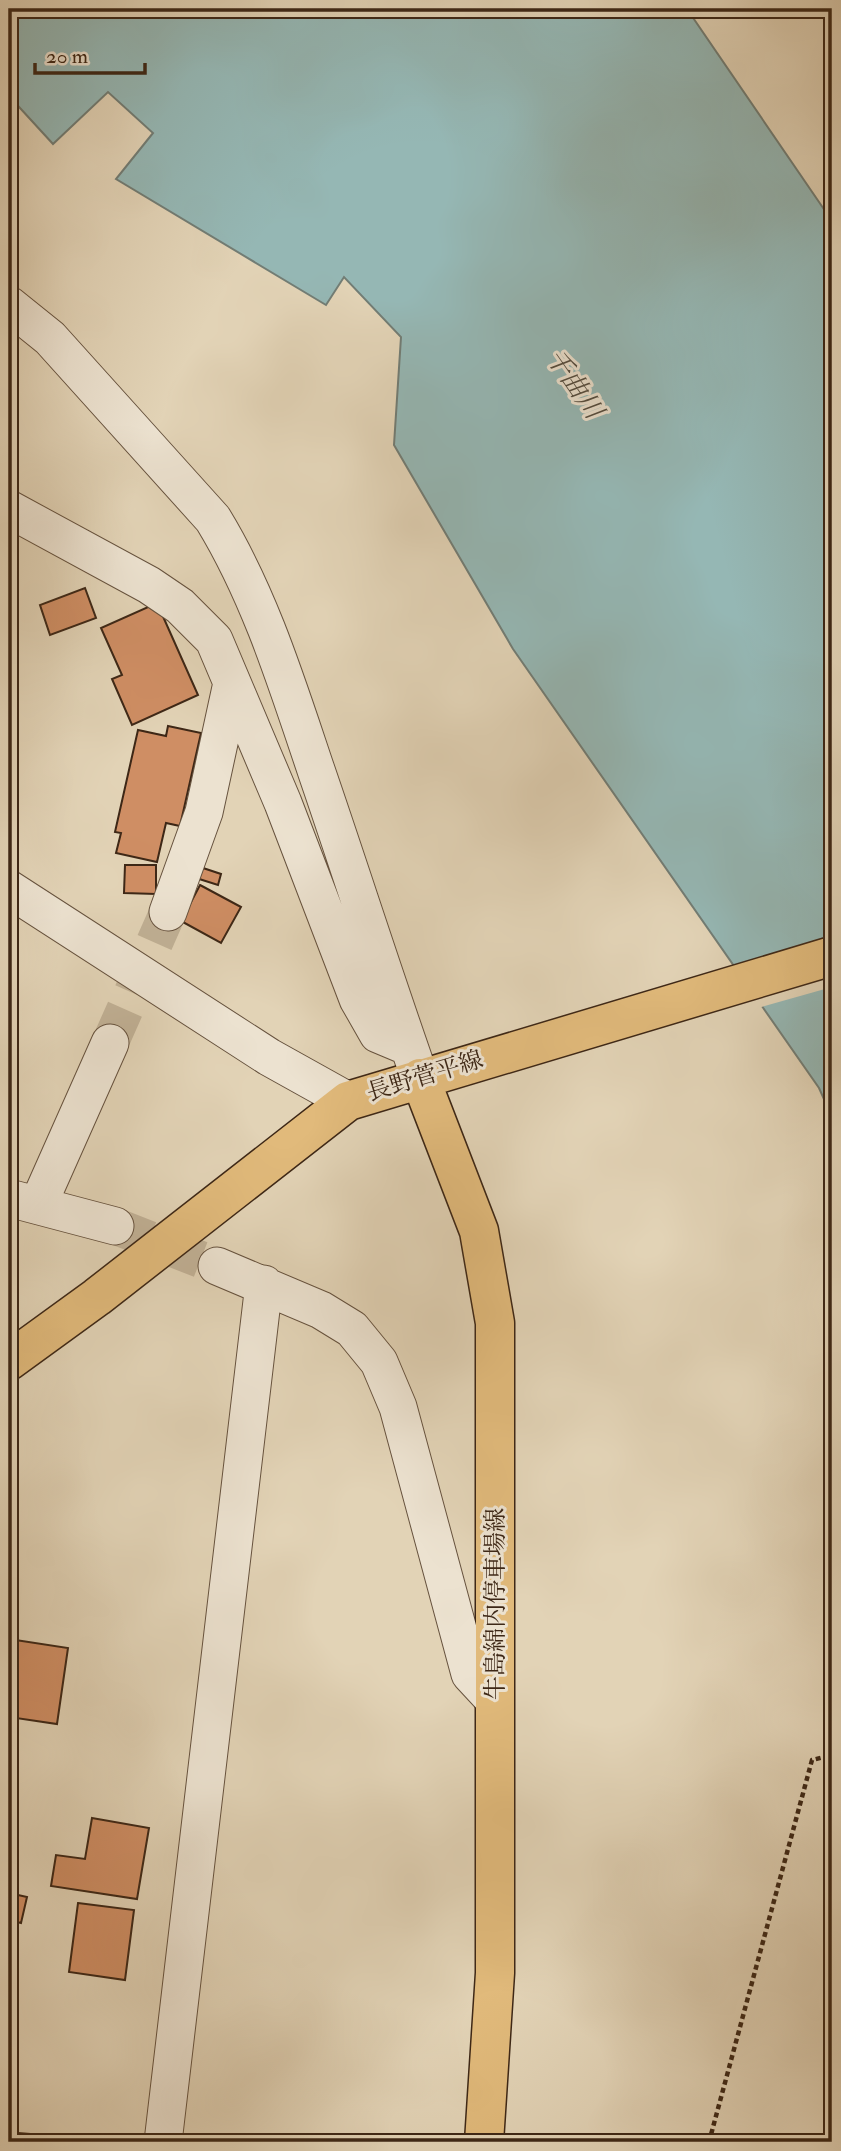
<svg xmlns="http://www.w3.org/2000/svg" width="841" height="2151" viewBox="0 0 841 2151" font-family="'IM FELL Double Pica','Noto Serif JP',serif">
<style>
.water{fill:#95b7b4;stroke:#727d75;stroke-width:2}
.pier{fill:#e2d3b6}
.building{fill:#cf8e64;stroke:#3d2716;stroke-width:2}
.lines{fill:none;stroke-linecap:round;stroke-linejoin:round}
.minor-tunnel{stroke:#c1b196;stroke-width:37;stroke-dasharray:37 18;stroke-linecap:butt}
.minor-casing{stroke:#66523e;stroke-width:39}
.major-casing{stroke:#3d2716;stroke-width:41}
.path{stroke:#3d2716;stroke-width:4.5;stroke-dasharray:5 3.5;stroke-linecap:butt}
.minor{stroke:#ece2d0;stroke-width:37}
.major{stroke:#e1ba7b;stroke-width:38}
.labels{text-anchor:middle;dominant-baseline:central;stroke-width:6;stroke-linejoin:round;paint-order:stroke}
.street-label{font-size:24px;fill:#3d2716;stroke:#ece2d0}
.water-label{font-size:26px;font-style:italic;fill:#534b3e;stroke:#ece2d0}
</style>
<rect width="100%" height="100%" fill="#e2d3b6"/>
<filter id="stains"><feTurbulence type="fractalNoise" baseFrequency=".00286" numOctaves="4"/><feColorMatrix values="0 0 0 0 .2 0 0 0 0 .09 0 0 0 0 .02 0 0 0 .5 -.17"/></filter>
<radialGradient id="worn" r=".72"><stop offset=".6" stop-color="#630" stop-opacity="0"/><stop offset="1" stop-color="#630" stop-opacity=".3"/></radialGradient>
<path class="water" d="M9 9H687L832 221V1117L819 1088 513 649 394 445 401 337 344 277 326 305 116 179 153 133 108 92 53 144 9 96Z"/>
<path class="pier" d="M832 938V987L758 1008 730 968Z"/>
<path class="building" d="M85 588 96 618 50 635 40 605Z
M157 603 198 695 132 725 112 679 122 675 101 628Z
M168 726 201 733 180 826 166 823 157 862 116 853 121 833 115 832 138 730 166 736Z
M125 865H156V894L124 893Z
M197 866 221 874 218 885 193 877Z
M200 885 241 907 221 943 181 921Z
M9 1639 68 1648 57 1724 9 1717Z
M92 1818 149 1828 137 1899 51 1886 56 1855 85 1859Z
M9 1893 27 1897 21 1923 9 1920Z
M78 1903 134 1910 125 1980 69 1972Z
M18 2133 67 2137V2142H17Z"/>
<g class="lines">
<path class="minor-tunnel" d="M110 1043 168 912
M115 1226 217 1266"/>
<defs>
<path id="minor" d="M9 305 50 338 213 519C260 596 287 684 316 770 351 872 384 976 420 1078
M9 509 149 585 180 606 214 640 283 803 358 999 378 1034 409 1047
M9 889 269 1057 348 1101
M168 912 204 812 232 683
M9 1198 115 1226
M38 1205 110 1043
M217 1266 321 1310 352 1329 379 1362 398 1407 470 1674 495 1701
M163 2142 264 1284"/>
<path id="major" d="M420 1078 479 1231 495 1323V1973L484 2142
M9 1361 97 1297 348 1101 832 956"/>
</defs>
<use href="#minor" class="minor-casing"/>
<use href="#major" class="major-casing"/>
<path class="path" d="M709 2142 812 1760 832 1755"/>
<use href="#minor" class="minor"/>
<use href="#major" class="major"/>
</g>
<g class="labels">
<g class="street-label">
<text transform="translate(425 1076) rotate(-17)">長野菅平線</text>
<text transform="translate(495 1604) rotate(-90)">牛島綿内停車場線</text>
</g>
<g class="water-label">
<text transform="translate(574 384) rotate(55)">千曲川</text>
</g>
</g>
<rect width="841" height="2151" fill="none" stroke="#e2d3b6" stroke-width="35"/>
<rect x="10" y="10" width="820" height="2130" fill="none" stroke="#3d2716" stroke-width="3.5"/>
<rect x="18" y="18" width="806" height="2116" fill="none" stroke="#3d2716" stroke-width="2"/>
<path d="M35 63v10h110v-10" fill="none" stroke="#3d2716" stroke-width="3.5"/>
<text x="46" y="63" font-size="21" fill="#3d2716" stroke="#ece2d0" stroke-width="5" paint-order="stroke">20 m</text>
<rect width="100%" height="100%" filter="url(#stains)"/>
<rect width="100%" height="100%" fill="url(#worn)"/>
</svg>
